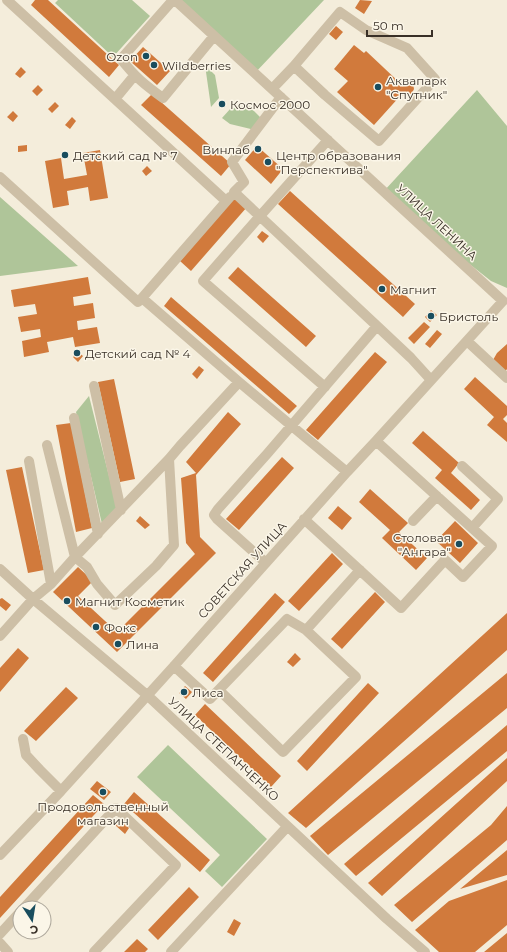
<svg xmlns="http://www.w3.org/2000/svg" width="507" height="952" viewBox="0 0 507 952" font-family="Montserrat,sans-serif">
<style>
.green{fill:#afc599}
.building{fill:#d17a3c}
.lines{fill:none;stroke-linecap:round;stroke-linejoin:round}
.minor{stroke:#cdbfa6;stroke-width:10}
.poi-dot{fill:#194d5e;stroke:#fbf6e8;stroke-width:1.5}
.labels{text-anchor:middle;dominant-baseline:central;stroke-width:3;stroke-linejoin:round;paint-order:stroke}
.poi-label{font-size:12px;fill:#393027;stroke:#fbf6e8;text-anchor:start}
.street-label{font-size:12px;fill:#393027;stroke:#fbf6e8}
</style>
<rect width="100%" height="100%" fill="#f4eddb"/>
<path class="green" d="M58 0H132L150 16 113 57 55 3Z
M176 0H324L254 74Z
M205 65 215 75 219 98 211 107Z
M477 90 507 126V288L491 281 453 251 384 191Z
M249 106 263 120 255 130 230 124 222 118 231 108Z
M0 197 78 266 0 276Z
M89 396 117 508 102 524 76 412Z
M168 745 267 839 222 887 205 871 220 855 137 777Z"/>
<path class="building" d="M35 0H48L119 65 109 77 31 5Z
M360 0 372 1 364 14 355 8Z
M336 26 343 32 336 40 329 34Z
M354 45 364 53 366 51 400 83 404 80 410 81 413 84 414 89 412 93 408 96 401 95 374 125 337 92 348 81 334 69Z
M143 47 170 71 157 85 130 61Z
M21 67 26 72 20 78 15 74Z
M38 85 43 90 37 96 32 91Z
M152 94 231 164 221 176 141 105Z
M55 102 59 106 52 113 48 109Z
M13 111 18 116 13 122 7 117Z
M72 117 76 121 70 129 65 125Z
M27 145V151L18 152V146Z
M257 146 283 169 271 184 245 160Z
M100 150 108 198 90 201 88 187 67 191 69 205 53 208 45 161 61 158 64 179 87 175 83 153Z
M147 166 152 171 146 176 142 171Z
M290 191 415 304 403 317 278 204Z
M235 197 247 207 191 271 180 261Z
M262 231 269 236 263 243 257 237Z
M238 267 316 336 306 347 228 278Z
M88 277 91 294 73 297 74 306 93 303 95 318 77 321 78 330 97 327 100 343 75 347 73 337 47 342 49 352 24 357 22 341 41 337 40 329 21 332 18 317 37 314 35 304 14 307 11 290Z
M171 297 297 406 289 414 164 306Z
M431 310 437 315 430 322 425 317Z
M424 322 430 327 414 344 408 338Z
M437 330 442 334 430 348 425 344Z
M507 344V369L505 372 493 360 497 353Z
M78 352 83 356 78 362 73 357Z
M375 352 387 362 318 440 306 430Z
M199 366 204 370 197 379 192 374Z
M475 377 507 406V415L503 419 507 423V442L487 425 494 417 464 389Z
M114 379 135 479 120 482 98 382Z
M228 412 241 424 196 475 200 537 216 553 117 652 53 592 78 567 93 581 78 596 117 632 195 554 186 543 181 478 196 473 186 462Z
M71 423 92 528 76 532 56 425Z
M423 431 459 463 451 473 480 500 471 510 435 478 442 470 412 443Z
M282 457 294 468 239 530 226 519Z
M22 467 44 570 28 573 6 470Z
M370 489 408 523 399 532 427 558 416 570 382 538 390 530 359 502Z
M338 506 352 518 342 530 328 518Z
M140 516 150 525 145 529 136 521Z
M455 521 478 543 460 563 436 541Z
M332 553 343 564 299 611 288 601Z
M375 592 385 602 342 649 331 639Z
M275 593 285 602 213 682 203 673Z
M2 598 11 605 6 611 0 606V599Z
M507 613V650L306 828 288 813Z
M18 648 29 658 0 692V668Z
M295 653 301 659 293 667 287 662Z
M507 673V708L328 855 310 836Z
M368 683 379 693 307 771 297 761Z
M185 686 192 692 186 699 179 693Z
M66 687 78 698 36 741 24 731Z
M205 704 281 776 271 787 195 715Z
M507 725V751L356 876 344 864Z
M507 758V781L382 896 368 883Z
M97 781 111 792 104 800 90 789Z
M134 792 210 860 200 872 124 804Z
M93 795 104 804 0 918V897Z
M507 806V840L412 922 394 905 491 825Z
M120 820 129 828 125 834 115 825Z
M507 850V875L460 889Z
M507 880V925L475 952H439L415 930 449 901Z
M189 887 199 897 158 940 148 930Z
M234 919 241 923 234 936 227 932Z
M507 933V952H484Z
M137 939 148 949 145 952H124Z"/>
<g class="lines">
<path class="minor" d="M7 0 226 201
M173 0 121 59C135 77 145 85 163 98L214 36
M175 0 503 301
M340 12 366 30 407 48 435 79 379 141 325 95 294 66Z
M272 89 294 66
M281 97 232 162 244 182 234 192 377 326
M115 99 134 76
M0 177 138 302 142 298 239 382 347 472
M142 298 230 197
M467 341 507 378
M94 386 121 510
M325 387 203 281 260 216 328 140
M74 418 98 534
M376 441 472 528 498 499 462 466
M47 445 75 557 87 567 97 584 115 605 156 566 174 545 169 459
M29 461 51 584
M304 519 401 608 445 560 463 577 492 546 472 528
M413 521 437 496
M266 563 217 519 214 515 218 509 267 454 377 326 411 358 431 380
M0 569 33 599 147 695 387 919 425 952
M0 636 33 599 51 584 75 557 169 459 180 446 239 382
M174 666 210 699 287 619 306 630 360 570
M219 690 283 752 356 677 306 630
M23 739 26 755 40 770 61 791
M0 855 61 791 174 666 347 472 376 441 503 301
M24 908 116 808 176 865 94 952
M0 934 20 912
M0 943 8 952
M171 952 287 827"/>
</g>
<g class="poi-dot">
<circle cx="146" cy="56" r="4"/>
<circle cx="154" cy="65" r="4"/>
<circle cx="378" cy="87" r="4"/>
<circle cx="222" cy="104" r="4"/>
<circle cx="258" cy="149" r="4"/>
<circle cx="65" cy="155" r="4"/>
<circle cx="268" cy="162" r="4"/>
<circle cx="382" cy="289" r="4"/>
<circle cx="431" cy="316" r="4"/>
<circle cx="77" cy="353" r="4"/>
<circle cx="459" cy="544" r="4"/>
<circle cx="67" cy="601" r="4"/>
<circle cx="96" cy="627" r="4"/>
<circle cx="118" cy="644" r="4"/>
<circle cx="184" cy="692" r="4"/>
<circle cx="103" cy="792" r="4"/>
</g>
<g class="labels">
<g class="poi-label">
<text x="138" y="56" text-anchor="end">Ozon</text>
<text x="162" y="65">Wildberries</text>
<text x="386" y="80">Аквапарк<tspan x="386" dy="14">"Спутник"</tspan></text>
<text x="230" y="104">Космос 2000</text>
<text x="250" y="149" text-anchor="end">Винлаб</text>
<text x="73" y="155">Детский сад № 7</text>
<text x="276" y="155">Центр образования<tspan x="276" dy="14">"Перспектива"</tspan></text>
<text x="390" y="289">Магнит</text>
<text x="439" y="316">Бристоль</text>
<text x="85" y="353">Детский сад № 4</text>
<text x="451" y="537" text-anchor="end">Столовая<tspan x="451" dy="14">"Ангара"</tspan></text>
<text x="75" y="601">Магнит Косметик</text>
<text x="104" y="627">Фокс</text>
<text x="126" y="644">Лина</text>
<text x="192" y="692">Лиса</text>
<text x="103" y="806" text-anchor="middle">Продовольственный<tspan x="103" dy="14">магазин</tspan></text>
</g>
<g class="street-label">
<text transform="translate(437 222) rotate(43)">УЛИЦА ЛЕНИНА</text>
<text transform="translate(242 570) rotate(-48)">СОВЕТСКАЯ УЛИЦА</text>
<text transform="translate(224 749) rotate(43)">УЛИЦА СТЕПАНЧЕНКО</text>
</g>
</g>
<g transform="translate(32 920) rotate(168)"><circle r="19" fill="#fbf6e8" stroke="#ada79b"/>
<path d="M0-3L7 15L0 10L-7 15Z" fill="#194d5e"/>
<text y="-6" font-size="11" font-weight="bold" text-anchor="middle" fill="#393027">С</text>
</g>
<path d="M367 30v6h65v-6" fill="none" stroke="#393027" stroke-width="2"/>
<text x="373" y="30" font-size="12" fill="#393027" stroke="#fbf6e8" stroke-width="3" paint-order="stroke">50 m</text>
</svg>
